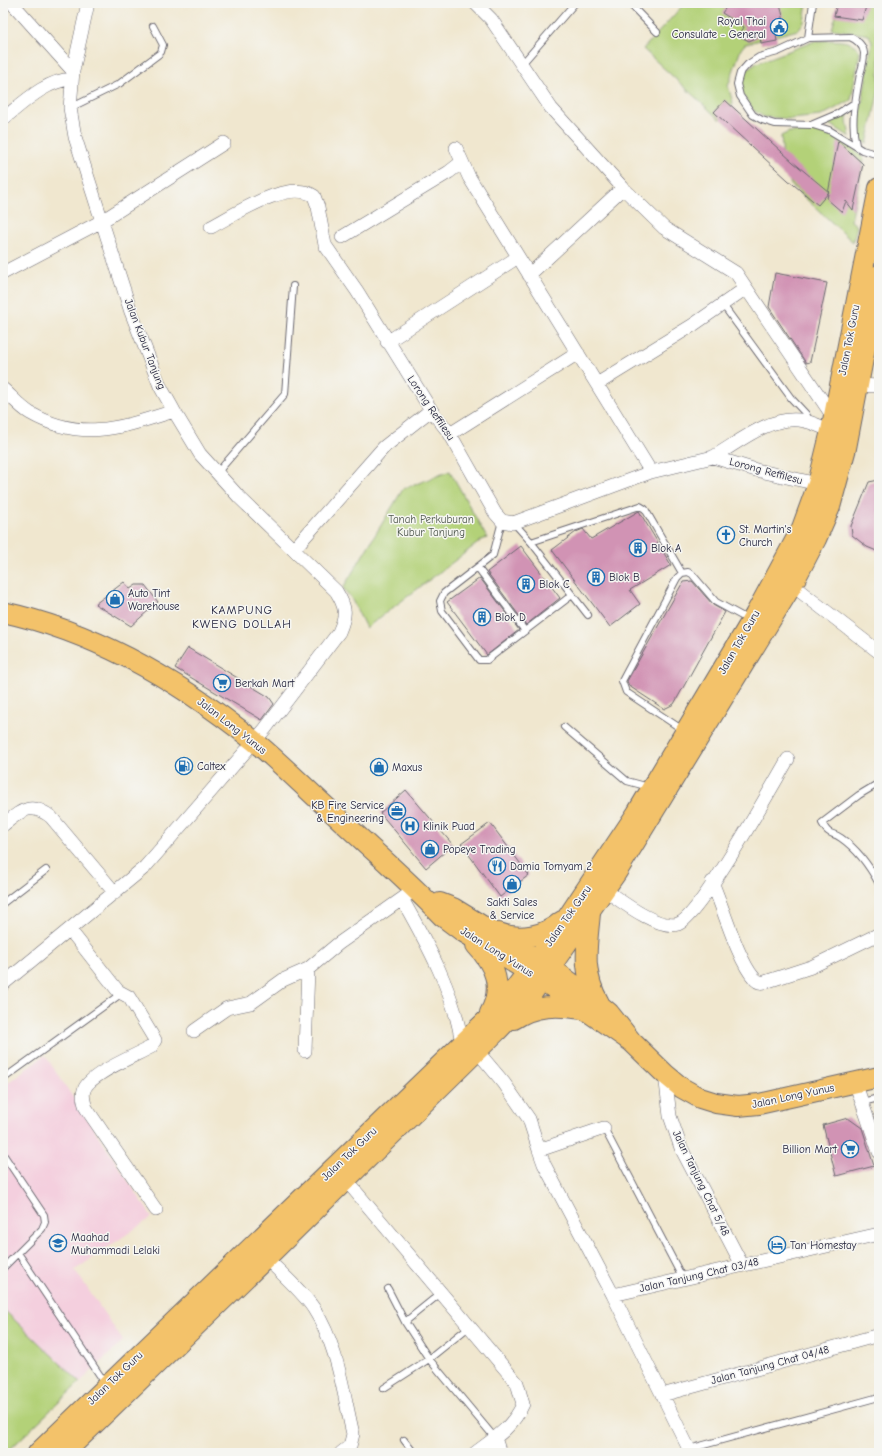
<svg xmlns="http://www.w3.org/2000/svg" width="882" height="1456" viewBox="0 0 882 1456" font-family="'Comic Neue',sans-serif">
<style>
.built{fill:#f4cfde}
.green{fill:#b3d178;stroke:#6a7a5a}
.building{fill:#d193b4}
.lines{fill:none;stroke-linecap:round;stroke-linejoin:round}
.lane-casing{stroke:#6a676f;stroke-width:8}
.street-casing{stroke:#6a676f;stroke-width:14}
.primary-casing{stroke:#6a676f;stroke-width:22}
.lane{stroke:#fff;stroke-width:6}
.street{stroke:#fff;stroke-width:13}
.primary{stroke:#f3c26a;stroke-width:20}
.labels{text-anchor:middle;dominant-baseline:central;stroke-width:3;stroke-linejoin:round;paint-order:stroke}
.poi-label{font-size:11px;fill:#22223b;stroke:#f6f6f2;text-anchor:start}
.street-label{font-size:11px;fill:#22223b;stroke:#f6f6f2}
.park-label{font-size:11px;fill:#4e574d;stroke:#f6f6f2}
.neighbourhood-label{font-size:12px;letter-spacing:1px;fill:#22223b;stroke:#f6f6f2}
</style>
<rect width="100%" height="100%" fill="#f6f6f2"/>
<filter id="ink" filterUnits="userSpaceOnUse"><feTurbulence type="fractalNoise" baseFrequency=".025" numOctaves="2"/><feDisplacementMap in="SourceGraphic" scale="8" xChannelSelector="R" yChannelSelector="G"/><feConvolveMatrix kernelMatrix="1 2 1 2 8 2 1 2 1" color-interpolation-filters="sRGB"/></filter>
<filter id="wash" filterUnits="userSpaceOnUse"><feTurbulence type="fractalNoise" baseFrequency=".012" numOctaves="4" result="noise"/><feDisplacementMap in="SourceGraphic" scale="16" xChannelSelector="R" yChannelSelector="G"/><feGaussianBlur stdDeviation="0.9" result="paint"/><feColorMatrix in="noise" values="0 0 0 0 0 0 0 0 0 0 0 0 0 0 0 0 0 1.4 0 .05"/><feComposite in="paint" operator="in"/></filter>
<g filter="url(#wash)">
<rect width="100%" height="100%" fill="#f0e7cf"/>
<path class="built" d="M45 1055 152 1217 75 1270 123 1341 6 1453H3V1086Z"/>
<path class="green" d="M685 3H807L804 22 798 30 745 44 741 49 728 86 733 103 720 120 643 49Z
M840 3H879V89L867 144 860 139 857 133 872 42 869 35 832 29Z
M815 41C829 41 853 37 860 52L851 100 821 116 791 119 764 117 753 110 742 94V79L747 70 757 63Z
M848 111 847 121 850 137 833 126 824 123Z
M827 131 847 142 864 159 851 221 857 226 853 242 791 185 783 159 781 136 789 132Z
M450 471 487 538 482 540 366 628 351 598 343 588 403 489Z
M3 1309 80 1382 6 1453H3Z"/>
<g id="blocks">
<path class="building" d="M729 3H780L785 26 775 29 777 41 761 44 760 36 749 41 739 36 744 27 722 13Z
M837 3H867L862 20 834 16Z
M725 100 793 162 829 192 818 205 788 180 714 112Z
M838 141 863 164 853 210 846 201 842 212 827 199Z
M775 273 827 283 810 362 806 363 769 307Z
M879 480V552L867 547 852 535 851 526 869 482Z
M639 511 671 565 630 590 640 604 610 627 552 550 576 532 583 529 591 539Z
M521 546 560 598 526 625 487 572Z
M480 578 519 630 487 655 447 602Z
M692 581 713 605 725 612 674 704 664 709 629 686 627 681 683 582Z
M124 582 130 589 136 585H145L158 602 131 626 95 604Z
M188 648 269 697 274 704 262 720 175 668Z
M406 790 453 845 426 868 380 813Z
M490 823 529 875 500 897 461 844Z
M848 1118 862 1128 874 1166 836 1176 823 1125Z"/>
</g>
</g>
<g filter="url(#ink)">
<use href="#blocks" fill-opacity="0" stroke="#6a676f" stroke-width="1"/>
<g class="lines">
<defs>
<path id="lane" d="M629 3 657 32
M808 38 813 3
M522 64 575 3
M856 102 837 114 811 125 775 124 762 120 753 115 740 96 737 84 740 73 748 64 759 57 778 52 808 38 850 37C857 40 863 45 864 53 864 59 862 68 860 74 856 98 850 121 856 145
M70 108 119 84 159 54 161 52 163 45 153 26
M813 125 829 130 862 150 879 155
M723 305 791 398 806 414 810 422
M217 473 285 394 293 286
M502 521 493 555 444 593 440 601 442 611 479 660H487L572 595
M514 523 531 542 588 615
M531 542 640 506 645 509 682 573 688 572 692 574 716 602 749 620
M478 568 525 631
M682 573 677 578 622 681 626 692 683 730
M564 727 627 781 649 787
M879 783 859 795 822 823C830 837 831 831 841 838 857 849 870 867 879 884
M3 903 46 870
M3 1079 122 993
M862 1102 879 1098
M604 1128 683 1279
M3 1154 44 1215 45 1222 42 1229 3 1268
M18 1253 105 1383
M388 1289 405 1322
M442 1292 405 1322 429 1359 495 1438
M384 1388 429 1359 470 1326
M404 1440 414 1453
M689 1449 879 1397"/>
<path id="street" d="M12 3 73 71
M475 3 491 19 551 108 623 188 664 228 736 273 834 418
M3 119C23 103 46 80 72 79
M456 148 469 177 651 472
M211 227C234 215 289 178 314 196L318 207 325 245 357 291 431 410 450 434 495 513 502 521 513 523 651 472 713 457 756 470 818 484
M342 237 449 172 462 162
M3 273 102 221 224 143
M529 275 623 188
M387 342 518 257
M597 384 693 325 746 288
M857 385 879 386
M3 389C12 397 20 407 30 413 82 443 123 427 174 411
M450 434 578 353
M713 457C739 442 768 417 799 420 811 421 821 427 831 431
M294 549 384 447 431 410
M792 585 879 652
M3 825C21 811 30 801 51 817L115 893
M712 882C723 907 738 960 754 978 757 982 761 983 765 982L811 967 879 934
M605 890C621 901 658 930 678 924 699 917 773 785 788 759
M402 899C427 943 455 994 462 1044
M70 930 118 991 129 997 155 1040 151 1047C135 1056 89 1074 84 1090 82 1096 84 1102 86 1108L156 1210
M3 984 145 867 265 729 339 632C347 614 346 607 336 591L239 497 200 454 174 411 160 386 131 312 75 137 70 108 73 71 88 3
M194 1031 227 1008 251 1003 283 980 308 969 338 944 416 889
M305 1051 308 969
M477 1051 504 1083 529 1119 539 1150
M665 1074 670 1116 681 1148 742 1265
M855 1082 879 1152
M604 1128 539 1150 544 1164 613 1295 691 1453
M346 1180 517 1383 523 1404C513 1427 495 1438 475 1453
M266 1258C281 1273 304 1293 314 1309 338 1346 343 1392 353 1434L350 1446 341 1453
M613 1295 879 1234
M662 1395 879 1335
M495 1438 500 1453"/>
<path id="primary" d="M3 612C95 632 181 682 254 741 282 764 307 790 334 814 370 848 408 880 442 916L462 931 542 980 632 1042
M440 903 453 908 551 968 585 993 609 1013 632 1042 665 1074 682 1088 700 1098 716 1103 738 1106 759 1104 879 1077
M590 913C587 947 581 971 599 1003
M499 933C520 941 545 936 562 921
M476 945C495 965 504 987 490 1013
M514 1019C535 1005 557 1005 581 1009
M38 1453 485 1022 511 994 561 927 637 813 755 615 802 528 818 484 831 431 879 188
M64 1453 266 1258 497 1031 528 999 616 873 792 585 816 539 830 507 846 448 879 275"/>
</defs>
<use href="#lane" class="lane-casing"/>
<use href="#street" class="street-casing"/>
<use href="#primary" class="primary-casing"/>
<use href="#lane" class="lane"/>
<use href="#street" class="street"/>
<use href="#primary" class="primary"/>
</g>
</g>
<defs>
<symbol id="civic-ring" viewBox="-11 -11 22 22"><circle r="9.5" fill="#f6f6f2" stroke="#1f6fb2" stroke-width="1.5"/><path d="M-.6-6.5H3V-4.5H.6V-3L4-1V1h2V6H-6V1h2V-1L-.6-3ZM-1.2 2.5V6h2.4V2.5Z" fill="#1f6fb2"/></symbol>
<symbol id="church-ring" viewBox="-11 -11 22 22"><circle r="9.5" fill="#f6f6f2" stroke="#1f6fb2" stroke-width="1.5"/><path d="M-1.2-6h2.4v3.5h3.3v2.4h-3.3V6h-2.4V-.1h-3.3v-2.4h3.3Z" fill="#1f6fb2"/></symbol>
<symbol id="building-ring" viewBox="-11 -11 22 22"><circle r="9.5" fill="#f6f6f2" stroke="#1f6fb2" stroke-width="1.5"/><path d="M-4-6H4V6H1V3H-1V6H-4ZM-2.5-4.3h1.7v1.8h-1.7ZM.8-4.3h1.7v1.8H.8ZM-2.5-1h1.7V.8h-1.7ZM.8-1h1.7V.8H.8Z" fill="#1f6fb2"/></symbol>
<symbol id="shop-ring" viewBox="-11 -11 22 22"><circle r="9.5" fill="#f6f6f2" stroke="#1f6fb2" stroke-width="1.5"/><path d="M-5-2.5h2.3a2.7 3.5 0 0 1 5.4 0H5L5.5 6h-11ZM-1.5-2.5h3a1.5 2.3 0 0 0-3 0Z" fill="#1f6fb2"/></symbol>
<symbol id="supermarket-ring" viewBox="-11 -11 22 22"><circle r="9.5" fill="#f6f6f2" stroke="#1f6fb2" stroke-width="1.5"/><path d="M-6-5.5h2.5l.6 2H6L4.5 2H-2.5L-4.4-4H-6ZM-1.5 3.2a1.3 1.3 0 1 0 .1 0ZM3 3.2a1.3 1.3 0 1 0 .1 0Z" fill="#1f6fb2"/></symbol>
<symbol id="fuel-ring" viewBox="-11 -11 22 22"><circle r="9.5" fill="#f6f6f2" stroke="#1f6fb2" stroke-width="1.5"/><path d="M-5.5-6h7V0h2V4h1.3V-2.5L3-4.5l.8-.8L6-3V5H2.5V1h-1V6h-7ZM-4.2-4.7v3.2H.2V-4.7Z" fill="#1f6fb2"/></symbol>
<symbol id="office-ring" viewBox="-11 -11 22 22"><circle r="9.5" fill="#f6f6f2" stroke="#1f6fb2" stroke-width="1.5"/><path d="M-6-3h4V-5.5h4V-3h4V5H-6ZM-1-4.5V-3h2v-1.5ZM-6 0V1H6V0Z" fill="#1f6fb2"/></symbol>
<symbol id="hospital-ring" viewBox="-11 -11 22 22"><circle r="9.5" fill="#f6f6f2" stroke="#1f6fb2" stroke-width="1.5"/><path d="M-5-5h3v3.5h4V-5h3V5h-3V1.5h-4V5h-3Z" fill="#1f6fb2"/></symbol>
<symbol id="restaurant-ring" viewBox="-11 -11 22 22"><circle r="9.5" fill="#f6f6f2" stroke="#1f6fb2" stroke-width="1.5"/><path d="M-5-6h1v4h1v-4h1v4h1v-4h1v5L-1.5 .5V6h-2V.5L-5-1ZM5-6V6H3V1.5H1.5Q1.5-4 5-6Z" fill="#1f6fb2"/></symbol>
<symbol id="school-ring" viewBox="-11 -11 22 22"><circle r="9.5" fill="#f6f6f2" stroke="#1f6fb2" stroke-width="1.5"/><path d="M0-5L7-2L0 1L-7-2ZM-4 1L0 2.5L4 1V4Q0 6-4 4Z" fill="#1f6fb2"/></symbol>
<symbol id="hotel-ring" viewBox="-11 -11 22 22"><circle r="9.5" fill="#f6f6f2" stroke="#1f6fb2" stroke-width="1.5"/><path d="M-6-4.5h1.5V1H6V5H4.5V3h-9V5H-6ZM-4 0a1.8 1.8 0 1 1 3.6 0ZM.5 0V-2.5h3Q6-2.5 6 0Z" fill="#1f6fb2"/></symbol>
</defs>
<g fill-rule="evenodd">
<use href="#civic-ring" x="769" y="17" width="20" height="20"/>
<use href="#church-ring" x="716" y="525" width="20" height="20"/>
<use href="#building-ring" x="628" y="538" width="20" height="20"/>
<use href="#building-ring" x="586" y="567" width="20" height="20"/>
<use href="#building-ring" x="516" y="574" width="20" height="20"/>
<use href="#shop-ring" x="105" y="589" width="20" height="20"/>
<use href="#building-ring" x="472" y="607" width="20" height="20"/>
<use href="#supermarket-ring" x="212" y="673" width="20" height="20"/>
<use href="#fuel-ring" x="174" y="756" width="20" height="20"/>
<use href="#shop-ring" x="369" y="757" width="20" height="20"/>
<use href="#office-ring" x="387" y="801" width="20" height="20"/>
<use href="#hospital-ring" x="400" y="816" width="20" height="20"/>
<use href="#shop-ring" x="420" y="839" width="20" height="20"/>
<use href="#restaurant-ring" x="487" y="856" width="20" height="20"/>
<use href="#shop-ring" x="502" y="874" width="20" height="20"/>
<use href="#supermarket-ring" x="840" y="1139" width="20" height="20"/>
<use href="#school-ring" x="48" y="1233" width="20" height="20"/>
<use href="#hotel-ring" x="767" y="1235" width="20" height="20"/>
</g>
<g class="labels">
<g class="poi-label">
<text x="766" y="21" text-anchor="end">Royal Thai<tspan x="766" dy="13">Consulate - General</tspan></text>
<text x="739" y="529">St. Martin's<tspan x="739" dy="13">Church</tspan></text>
<text x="651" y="548">Blok A</text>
<text x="609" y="577">Blok B</text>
<text x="539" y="584">Blok C</text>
<text x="128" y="593">Auto Tint<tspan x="128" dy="13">Warehouse</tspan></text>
<text x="495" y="617">Blok D</text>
<text x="235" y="683">Berkah Mart</text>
<text x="197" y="766">Caltex</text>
<text x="392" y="767">Maxus</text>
<text x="384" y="805" text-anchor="end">KB Fire Service<tspan x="384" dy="13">&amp; Engineering</tspan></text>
<text x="423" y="826">Klinik Puad</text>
<text x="443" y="849">Popeye Trading</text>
<text x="510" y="866">Damia Tomyam 2</text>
<text x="512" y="902" text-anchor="middle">Sakti Sales<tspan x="512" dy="13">&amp; Service</tspan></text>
<text x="837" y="1149" text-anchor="end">Billion Mart</text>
<text x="71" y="1237">Maahad<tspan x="71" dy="13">Muhammadi Lelaki</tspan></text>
<text x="790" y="1245">Tan Homestay</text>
</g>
<g class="street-label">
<text transform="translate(849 340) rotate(-79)">Jalan Tok Guru</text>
<text transform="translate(145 344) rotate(69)">Jalan Kubur Tanjung</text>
<text transform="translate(431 408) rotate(56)">Lorong Reffilesu</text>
<text transform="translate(766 471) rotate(15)">Lorong Reffilesu</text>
<text transform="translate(739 642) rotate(-60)">Jalan Tok Guru</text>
<text transform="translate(232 726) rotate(38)">Jalan Long Yunus</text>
<text transform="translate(568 916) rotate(-55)">Jalan Tok Guru</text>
<text transform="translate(497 952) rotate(32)">Jalan Long Yunus</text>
<text transform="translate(793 1096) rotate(-12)">Jalan Long Yunus</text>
<text transform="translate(349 1154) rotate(-44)">Jalan Tok Guru</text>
<text transform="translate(701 1183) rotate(64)">Jalan Tanjung Chat 5/48</text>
<text transform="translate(699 1275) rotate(-13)">Jalan Tanjung Chat 03/48</text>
<text transform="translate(770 1365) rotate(-15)">Jalan Tanjung Chat 04/48</text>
<text transform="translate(115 1378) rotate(-44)">Jalan Tok Guru</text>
</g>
<g class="park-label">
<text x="431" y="519">Tanah Perkuburan<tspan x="431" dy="13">Kubur Tanjung</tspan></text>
</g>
<g class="neighbourhood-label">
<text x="242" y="610">KAMPUNG<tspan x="242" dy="14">KWENG DOLLAH</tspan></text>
</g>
</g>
<rect width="882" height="1456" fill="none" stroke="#f6f6f2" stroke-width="16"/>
</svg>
